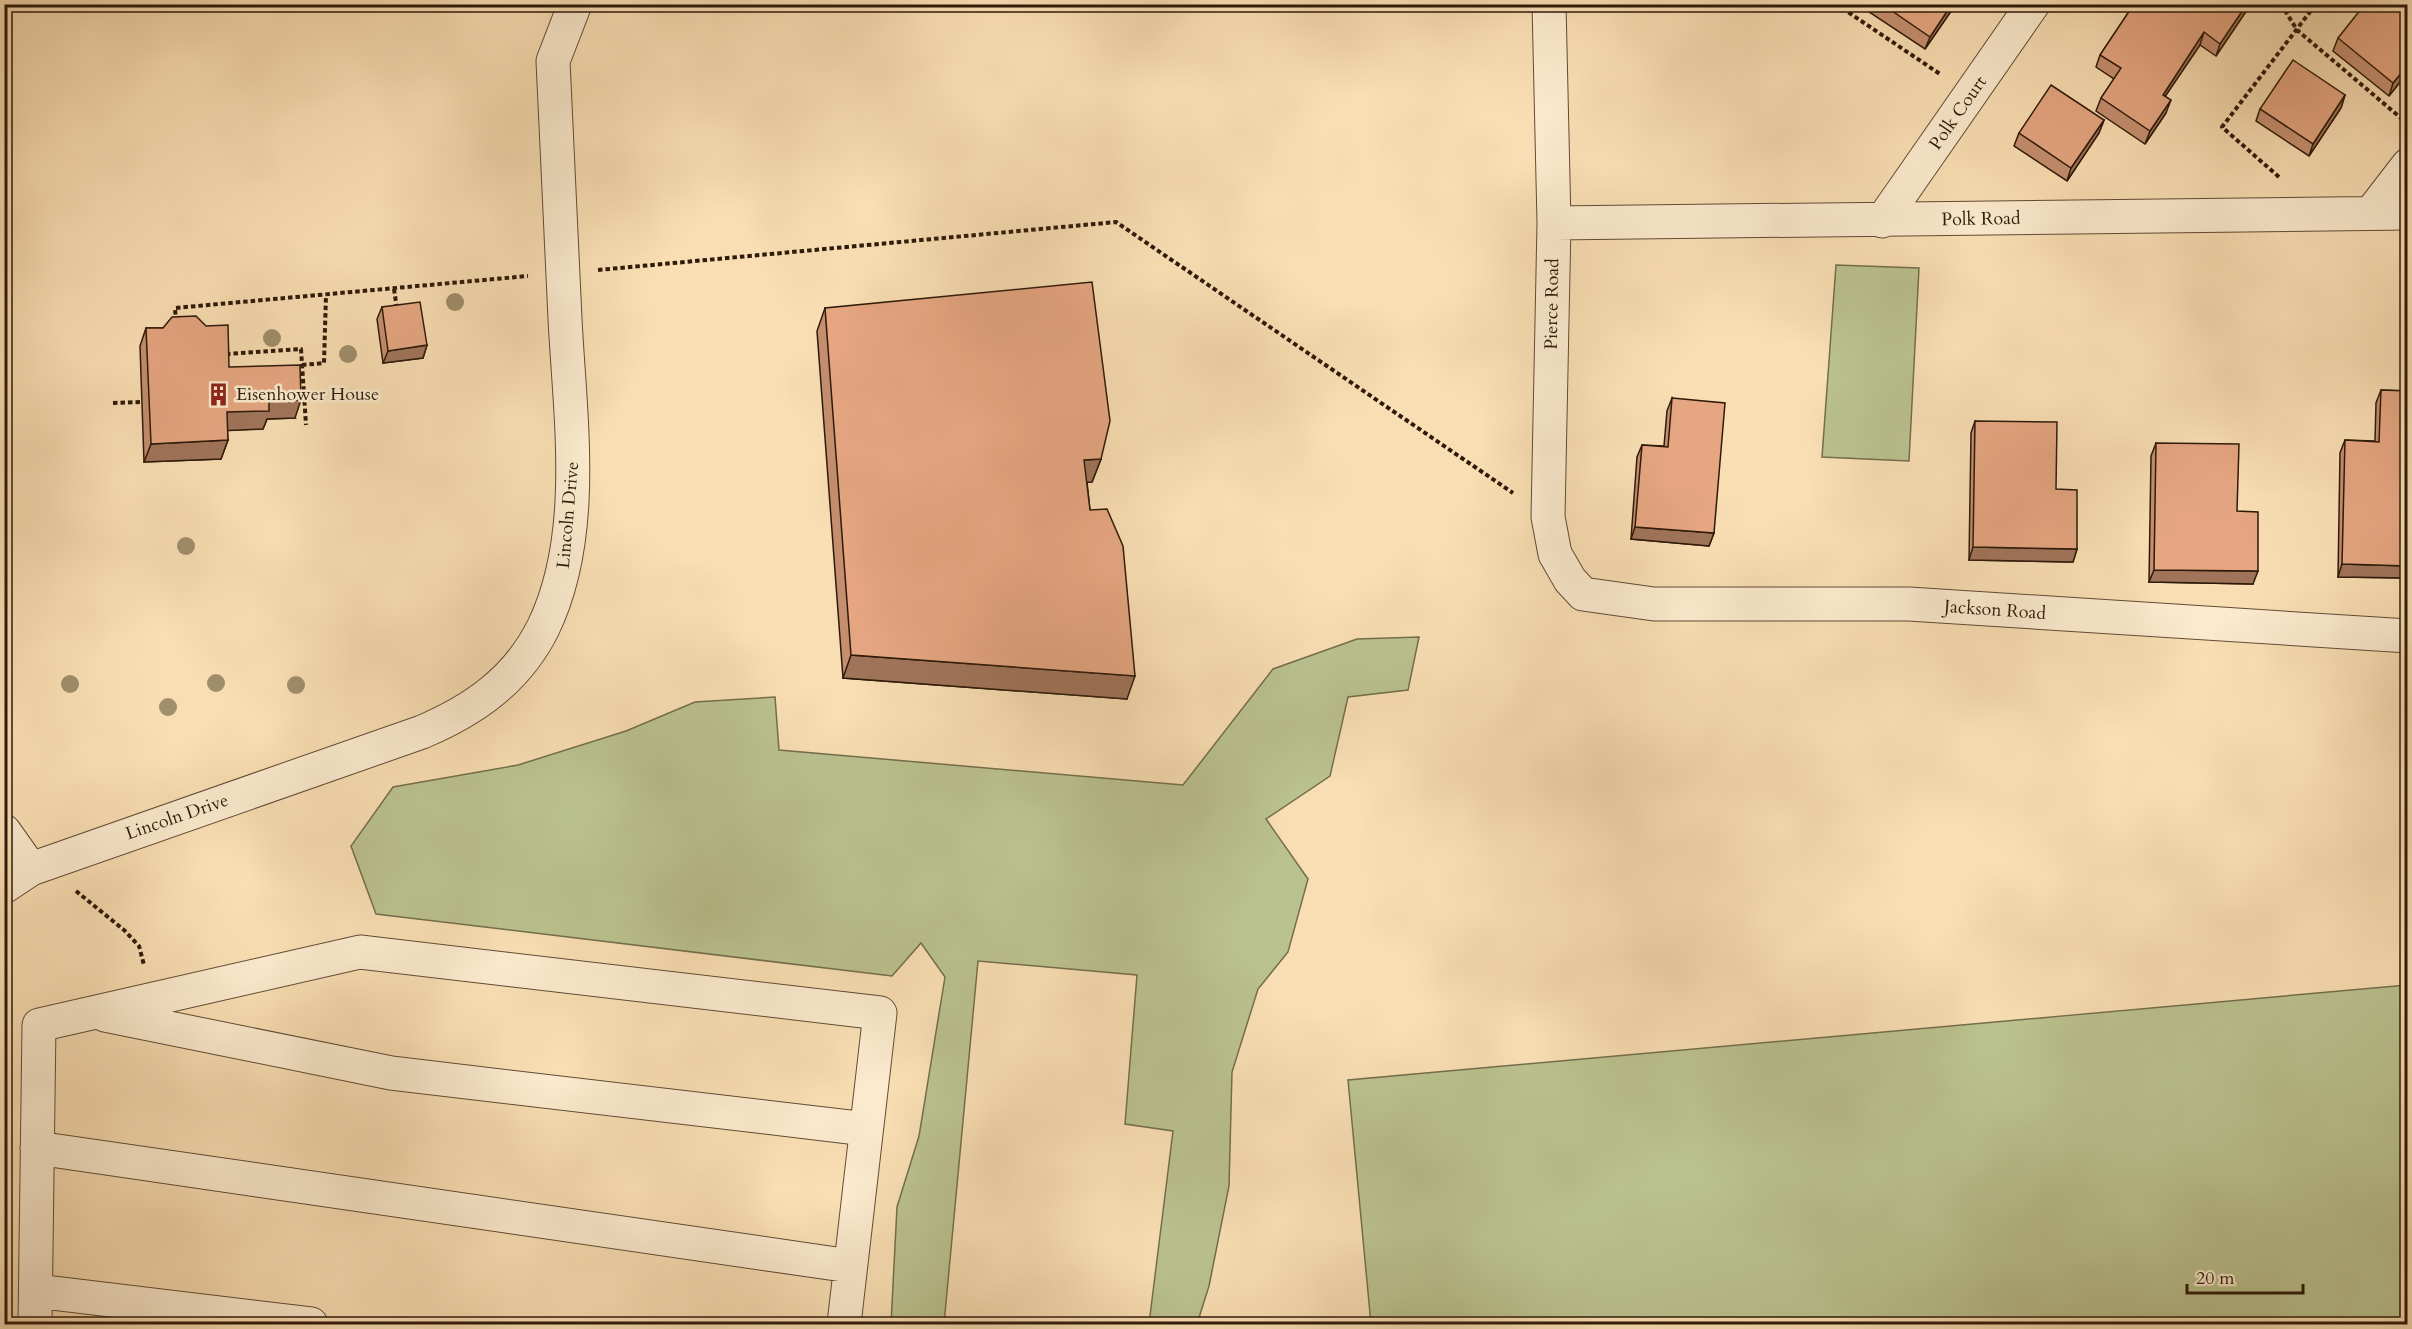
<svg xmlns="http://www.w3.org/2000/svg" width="2412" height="1329" viewBox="0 0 2412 1329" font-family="Cardo,serif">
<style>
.green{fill:#bac28f;stroke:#746e4c;stroke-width:1.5}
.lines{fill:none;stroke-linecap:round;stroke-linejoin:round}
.minor-casing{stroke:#614b34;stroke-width:35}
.path{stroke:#2e1a0a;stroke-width:4;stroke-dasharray:4.5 3;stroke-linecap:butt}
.minor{stroke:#fbeace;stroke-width:33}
.tree{fill:#a08e6c}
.wall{fill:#c58f6f;stroke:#2e1a0a;stroke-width:1.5}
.shaded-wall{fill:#a0745a;stroke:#2e1a0a;stroke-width:1.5}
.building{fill:#e5a681;stroke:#2e1a0a;stroke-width:1.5}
.labels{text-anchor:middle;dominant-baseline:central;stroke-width:5;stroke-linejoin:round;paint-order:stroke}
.street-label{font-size:18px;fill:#2e1a0a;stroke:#fbeace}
.poi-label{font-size:18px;fill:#2e1a0a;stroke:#fbeace;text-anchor:start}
</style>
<rect width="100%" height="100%" fill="#f9deb3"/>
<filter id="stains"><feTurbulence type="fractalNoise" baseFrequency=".00333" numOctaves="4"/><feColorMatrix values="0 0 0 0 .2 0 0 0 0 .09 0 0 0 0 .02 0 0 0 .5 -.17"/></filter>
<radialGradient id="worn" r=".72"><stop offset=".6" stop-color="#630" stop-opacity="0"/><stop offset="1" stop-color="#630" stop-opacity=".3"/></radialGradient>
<path class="green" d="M1836 265 1919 268 1909 461 1822 457Z
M1419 637 1408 690 1348 697 1330 776 1266 819 1308 879 1288 952 1258 989 1232 1072 1229 1186 1209 1286 1197 1324H1149L1173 1131 1125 1124 1137 975 978 961 944 1324H891L897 1207 919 1136 945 977 921 943 892 976 376 914 351 846 393 787 518 765 626 731 695 702 775 697 779 750 1183 785 1273 669 1357 639Z
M2407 985V1324H1371L1348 1080Z"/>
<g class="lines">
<defs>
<path id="minor" d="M1549 4 1554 223 1548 517 1555 554 1570 580 1583 594 1611 598 1654 604H1909L2408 636
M2371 213 2408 165
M1882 221 2033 4
M1554 223 2408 213
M4 831 31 869
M4 887 31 869 422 732C474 710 517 680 543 628 588 536 570 418 565 319 561 233 557 147 553 61L575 4
M105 1015 391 1073 866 1129
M37 1148 850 1266
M36 1291 311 1324
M35 1324 39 1025 360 952 880 1013 844 1324"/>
</defs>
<use href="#minor" class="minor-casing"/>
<path class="path" d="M1836 4 1940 74
M2281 4 2297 30 2408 124
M2279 177 2222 127 2316 4
M598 270 1116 222 1513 493
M394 289 397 309
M176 322 175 308 528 276
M226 354 301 349 306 425
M302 365 324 363 326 295
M113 403 142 402
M76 891 124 930 139 946 144 965"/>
<use href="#minor" class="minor"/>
</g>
<g class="tree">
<circle cx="455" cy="302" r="9"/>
<circle cx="272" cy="338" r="9"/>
<circle cx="348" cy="354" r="9"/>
<circle cx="186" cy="546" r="9"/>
<circle cx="216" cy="683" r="9"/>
<circle cx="70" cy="684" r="9"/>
<circle cx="296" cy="685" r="9"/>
<circle cx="168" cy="707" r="9"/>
</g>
<path class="wall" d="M1868 4H1956L1925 49 1866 10Z
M2134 4H2251L2216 56 2200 45 2165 96 2166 113 2145 144 2096 111 2101 98 2114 79 2096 67 2100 55Z
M2408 4V72L2389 96 2333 51 2338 38Z
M2345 95 2341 108 2309 156 2256 121 2260 109Z
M2104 120 2099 133 2067 181 2014 146 2019 133Z
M382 307 427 345 423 358 383 363 377 319Z
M825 308 1101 459 1092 482H1087L1090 510 1127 699 843 678 817 331Z
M146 328H163L229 367 295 418 267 419 263 429 227 430 228 440 221 459 144 462 140 346Z
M2381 390 2408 391V578L2338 577 2340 453 2345 440 2375 441 2376 403Z
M1672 398 1714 533 1709 546 1631 539 1637 457 1642 445 1664 446 1667 411Z
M1975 421 2056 489 2077 549 2073 562 1969 560 1971 433Z
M2156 443 2237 511 2253 584 2149 582 2151 456Z"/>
<path class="shaded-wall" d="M1952 4H1956L1925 49 1930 37Z
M2247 4H2251L2216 56 2220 44Z
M2204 32 2200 45 2158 107 2163 95Z
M2408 65V72L2389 96 2393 83Z
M2345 95 2341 108 2309 156 2313 144Z
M2171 100 2166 113 2145 144 2150 131Z
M2104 120 2099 133 2067 181 2071 168Z
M427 345 423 358 383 363 388 351Z
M301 400 295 418 267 419 263 429 220 431 227 412 269 401Z
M228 440 221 459 144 462 151 444Z
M1101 459 1092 482 1076 483 1084 460Z
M1635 527 1714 533 1709 546 1631 539Z
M1973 547 2077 549 2073 562 1969 560Z
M2342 564 2408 566V578L2338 577Z
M2154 570 2258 571 2253 584 2149 582Z
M851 655 1135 676 1127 699 843 678Z"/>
<path class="building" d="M1882 4H1952L1930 37Z
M2134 4H2247L2220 44 2204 32 2163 95 2171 100 2150 131 2101 98 2121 68 2100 55Z
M2365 4H2408V65L2393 83 2338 38Z
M2293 60 2345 95 2313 144 2260 109Z
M2051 85 2104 120 2071 168 2019 133Z
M1092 282 1110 421 1101 459 1084 460 1090 510 1107 509 1123 546 1135 676 851 655 825 308Z
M420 302 427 345 388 351 382 307Z
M196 316 206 326 228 325 229 367 300 365 301 400 269 401V411L227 412 228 440 151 444 146 328H163L172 317Z
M2381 390 2408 391V566L2342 564 2345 440 2379 442Z
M1672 398 1725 403 1714 533 1635 527 1642 445 1668 447Z
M1975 421 2057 422 2056 489 2077 490V549L1973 547Z
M2156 443 2239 444 2237 511 2258 512V571L2154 570Z"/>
<defs>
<symbol id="building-bare" viewBox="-9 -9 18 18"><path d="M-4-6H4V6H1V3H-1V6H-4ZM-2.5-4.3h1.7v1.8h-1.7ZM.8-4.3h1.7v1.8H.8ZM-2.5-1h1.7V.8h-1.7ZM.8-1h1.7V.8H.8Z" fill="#8f2418" stroke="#fbeace" stroke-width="2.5" paint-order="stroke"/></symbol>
</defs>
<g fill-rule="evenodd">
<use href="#building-bare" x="202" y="378" width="33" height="33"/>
</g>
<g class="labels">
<g class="street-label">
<text transform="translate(1958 113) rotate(-55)">Polk Court</text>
<text transform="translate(1981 219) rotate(-1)">Polk Road</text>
<text transform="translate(1552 304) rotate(-89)">Pierce Road</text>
<text transform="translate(568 515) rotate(-85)">Lincoln Drive</text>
<text transform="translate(1995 610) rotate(4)">Jackson Road</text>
<text transform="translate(177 817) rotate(-19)">Lincoln Drive</text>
</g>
<g class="poi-label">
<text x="236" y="394">Eisenhower House</text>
</g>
</g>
<rect width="2412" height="1329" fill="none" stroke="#f9deb3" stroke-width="24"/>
<rect x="6" y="6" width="2400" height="1317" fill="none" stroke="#2e1a0a" stroke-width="3"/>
<rect x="12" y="12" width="2388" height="1305" fill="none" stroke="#2e1a0a" stroke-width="1.5"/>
<path d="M2187 1284v9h116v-9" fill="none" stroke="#2e1a0a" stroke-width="3"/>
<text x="2196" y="1284" font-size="18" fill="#2e1a0a" stroke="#fbeace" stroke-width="4.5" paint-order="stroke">20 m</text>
<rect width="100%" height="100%" filter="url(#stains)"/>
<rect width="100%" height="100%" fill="url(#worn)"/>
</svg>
